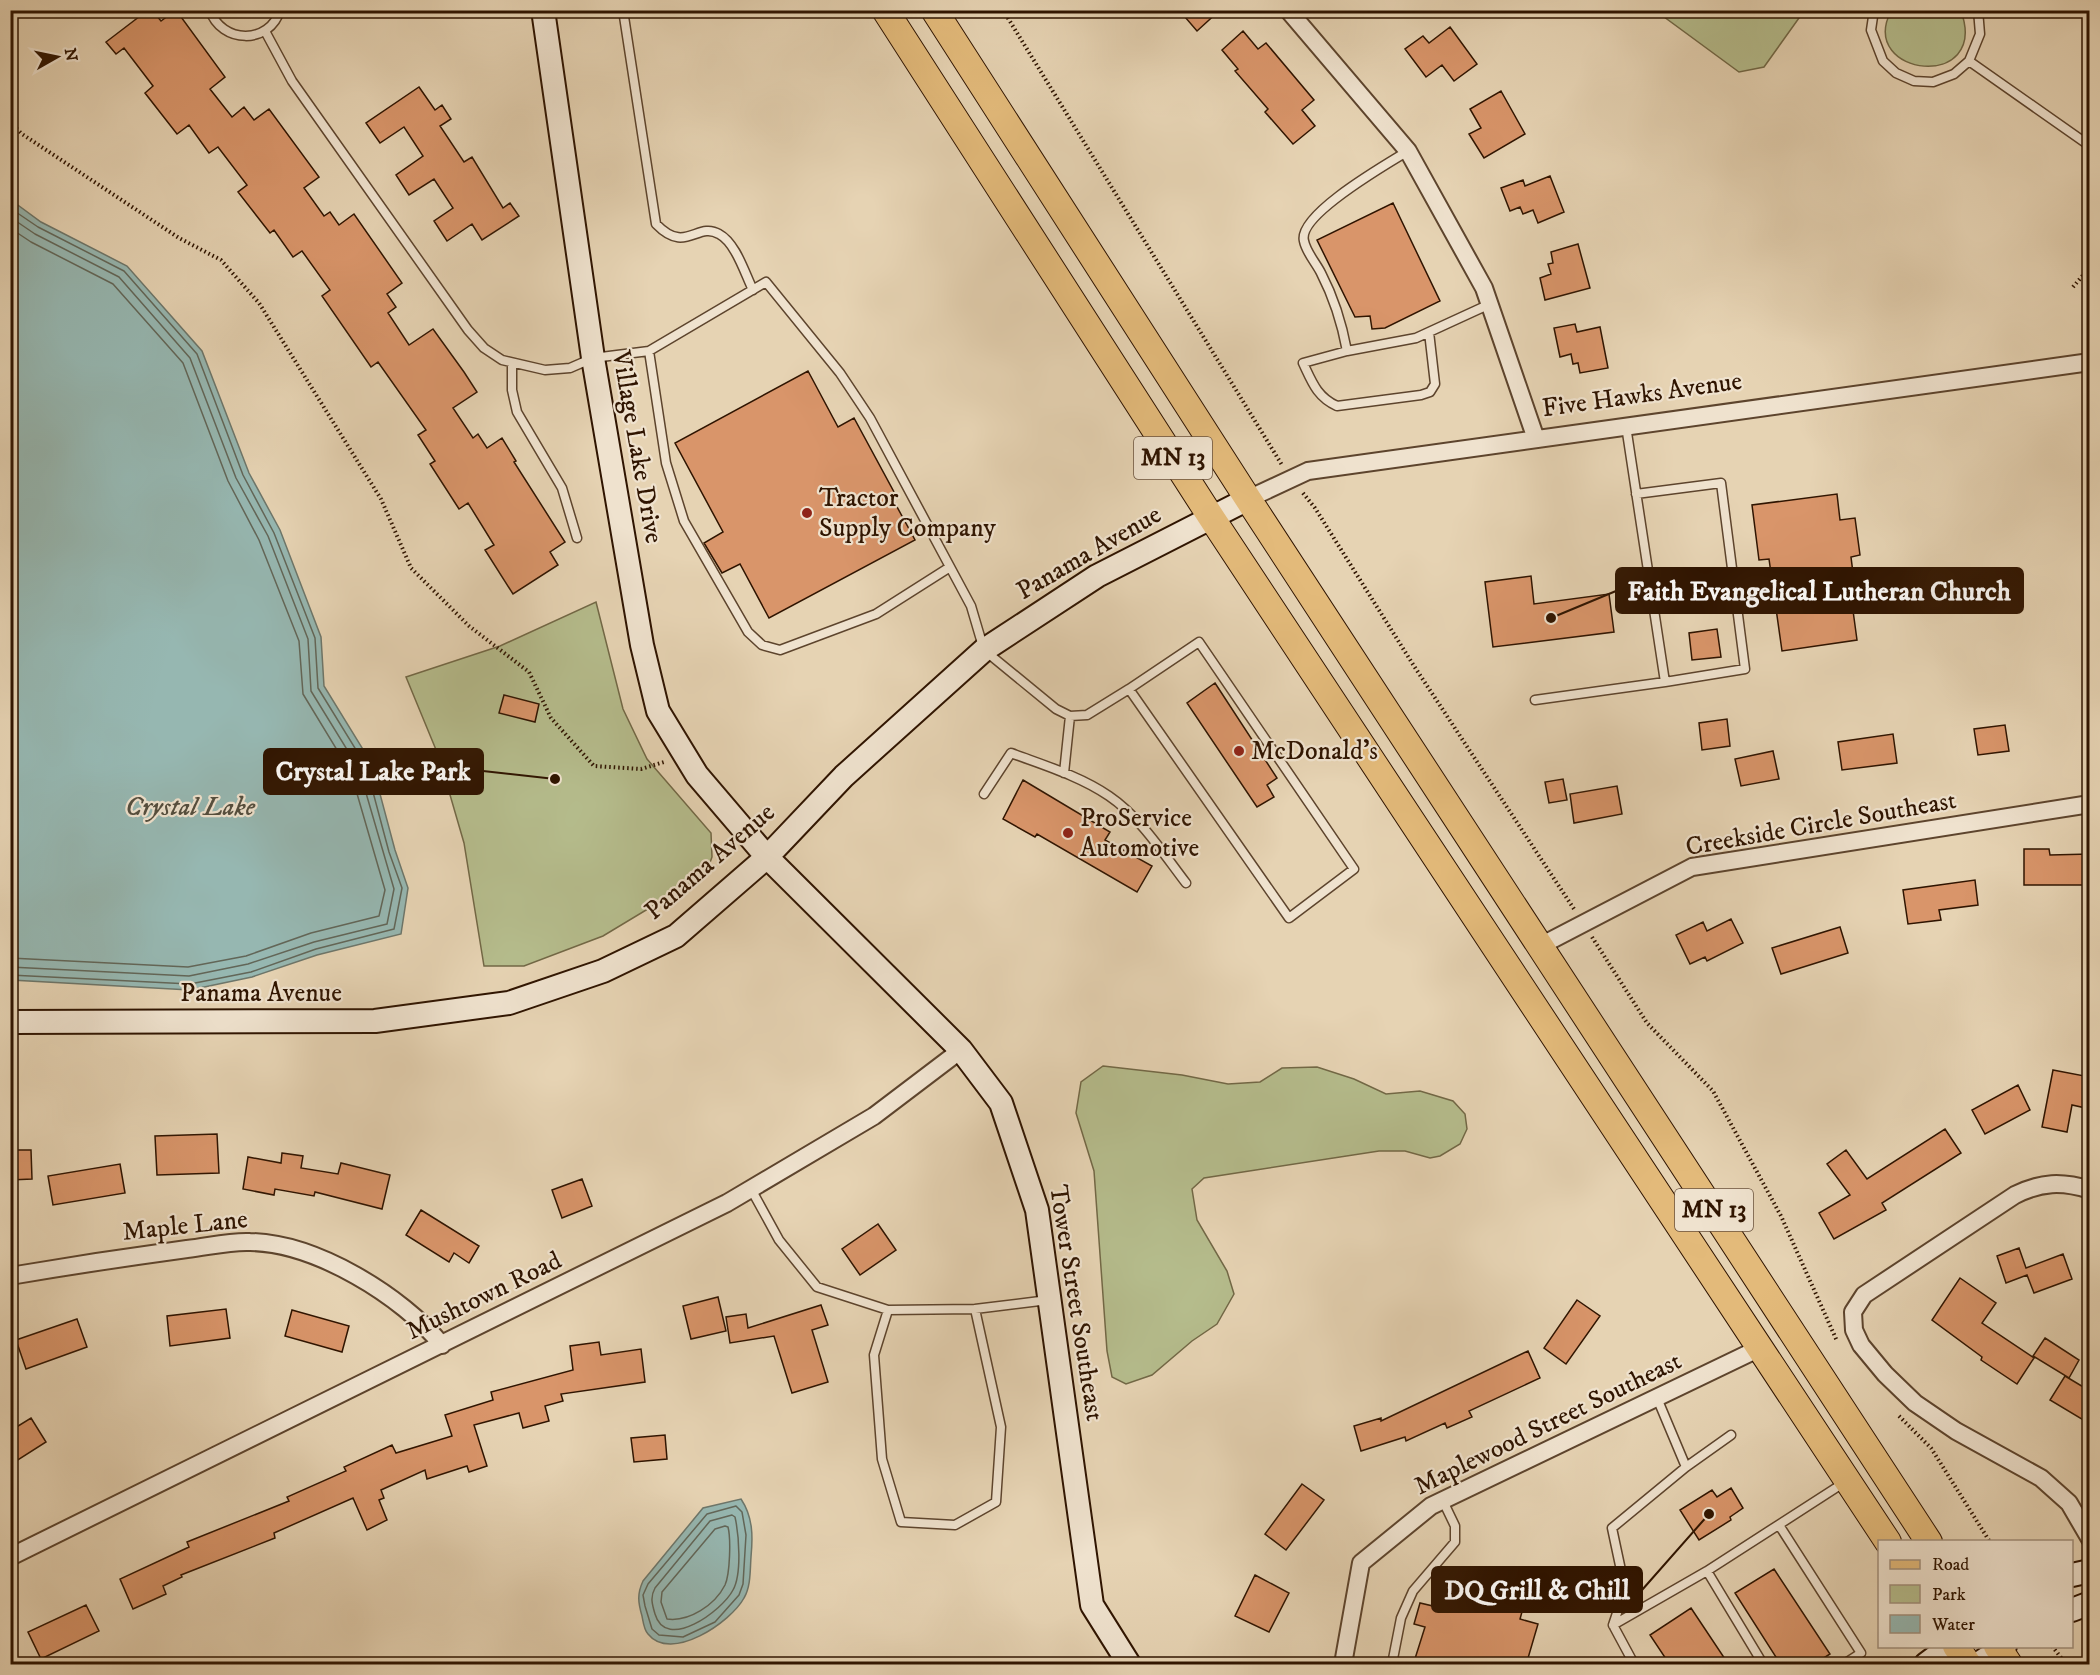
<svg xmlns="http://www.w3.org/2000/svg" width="2100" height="1675" viewBox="0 0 2100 1675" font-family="'IM FELL DW Pica',serif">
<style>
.green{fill:#b5bc8c;stroke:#726846;stroke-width:1.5}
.water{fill:#96b7b1;stroke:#6d766a;stroke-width:1.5}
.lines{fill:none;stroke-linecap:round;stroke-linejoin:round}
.shore{stroke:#626658;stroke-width:1.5}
.building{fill:#d9956a;stroke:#2f1400;stroke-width:1.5}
.lane-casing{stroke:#5d442d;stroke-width:11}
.street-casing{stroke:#5d442d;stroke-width:20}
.secondary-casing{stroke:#2f1400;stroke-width:26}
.primary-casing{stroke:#2f1400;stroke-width:28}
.path{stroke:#2f1400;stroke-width:4;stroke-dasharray:1.5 3;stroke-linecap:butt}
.lane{stroke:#efe2ce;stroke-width:8}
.street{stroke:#efe2ce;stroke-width:16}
.secondary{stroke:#efe2ce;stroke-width:22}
.primary{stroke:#e3ba7a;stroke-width:26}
.poi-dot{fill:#8f2418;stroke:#efe2ce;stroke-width:2}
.labels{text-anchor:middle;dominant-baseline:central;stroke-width:4.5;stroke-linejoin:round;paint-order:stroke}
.shield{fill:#efe2ce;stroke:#69523e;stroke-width:1.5}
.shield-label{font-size:24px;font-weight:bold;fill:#2f1400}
.street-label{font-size:26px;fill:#2f1400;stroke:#efe2ce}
.poi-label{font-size:26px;fill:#2f1400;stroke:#efe2ce;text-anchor:start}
.water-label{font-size:27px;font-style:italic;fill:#534d3e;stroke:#efe2ce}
.leader{fill:none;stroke:#2f1400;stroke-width:2}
.callout-dot{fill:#2f1400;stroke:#efe2ce;stroke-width:2}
.callout{fill:#2f1400;stroke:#2f1400;stroke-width:2}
.callout-label{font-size:27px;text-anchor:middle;font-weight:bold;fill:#fff}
</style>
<rect width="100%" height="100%" fill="#e6d3b3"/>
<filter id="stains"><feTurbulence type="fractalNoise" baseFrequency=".00333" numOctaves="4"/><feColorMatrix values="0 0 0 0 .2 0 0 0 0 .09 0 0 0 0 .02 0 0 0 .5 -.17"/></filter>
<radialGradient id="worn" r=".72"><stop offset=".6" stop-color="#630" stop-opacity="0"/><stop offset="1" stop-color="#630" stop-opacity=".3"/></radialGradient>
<path class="green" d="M1656 11H1804L1764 67 1739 72Z
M1891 11H1961C1990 92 1857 77 1891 11Z
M596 602 623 709 647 759 711 833 712 857 706 874 603 936 524 966H484L464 843 439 757 406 677 500 646Z
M1103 1066 1182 1075 1228 1084 1260 1082 1282 1068 1317 1067 1354 1079 1386 1094 1420 1091 1453 1101 1465 1114 1467 1129 1460 1144 1440 1156 1430 1158 1405 1151H1379L1204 1178 1192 1189 1197 1220 1227 1271 1234 1294 1217 1324 1192 1341 1152 1375 1126 1384 1112 1377 1107 1351 1094 1171 1076 1113 1081 1082Z"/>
<path class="water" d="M11 200 41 222 127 266 202 351 249 473 280 530 321 637 324 686 372 764 395 850 408 888 401 934 317 955 252 977 190 990 11 980Z
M741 1499C753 1517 753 1536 751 1557 750 1570 751 1586 744 1598 731 1622 671 1663 648 1634 644 1630 643 1621 642 1616 638 1602 637 1594 643 1581L703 1508Z"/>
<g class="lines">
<path class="shore" d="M10 208 38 227 124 271 197 354 243 475 274 533 315 638 318 688 366 766 389 852 402 888 394 929 316 949 251 972 190 984 10 975
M10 217 35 234 119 277 190 358 236 478 268 536 308 639 311 691 359 769 394 889 387 924 314 942 248 964 189 976 10 967
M10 228 31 242 113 284 183 363 228 481 259 540 299 641 303 694 351 773 385 890 379 916 311 933 246 956 188 967 10 958
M736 1506 742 1512 746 1535 743 1584 739 1595 715 1622 683 1637 659 1635 652 1629 645 1606 643 1595 648 1584 707 1514Z
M732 1515 735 1517C739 1535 742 1574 733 1590 722 1611 666 1652 655 1614 652 1604 650 1597 655 1588L710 1521Z
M725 1526 728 1527C731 1539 730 1574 725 1585 715 1605 689 1622 667 1619L661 1602 662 1592 715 1529Z"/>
</g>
<path class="building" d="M148 10H152L161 21 176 10 225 77 210 89 232 117 244 107 254 120 269 109 319 177 304 188 324 216 330 212 339 225 354 214 402 283 387 294 396 307 388 313 409 345 433 329 464 372 477 392 453 408 473 438 478 434 487 448 502 438 516 461 514 462 565 542 550 552 558 565 513 594 485 550 494 545 468 503 459 509 430 464 435 461 418 435 426 430 378 362 371 367 322 296 330 290 302 251 293 257 274 230 270 233 238 192 247 185 218 147 209 153 189 125 177 134 145 93 153 86 124 48 116 54 106 42Z
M1179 10H1220L1197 31Z
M1450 27 1477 64 1454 81 1442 65 1426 77 1405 49 1423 36 1429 43Z
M1243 31 1258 49 1266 43 1314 100 1302 110 1315 126 1293 144 1265 112 1268 109 1235 71 1238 69 1222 50Z
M419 87 435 110 442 105 451 119 440 126 464 162 472 157 503 208 510 203 519 216 482 240 472 224 447 241 434 221 453 208 434 179 409 195 396 175 423 156 404 127 380 143 366 123Z
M1501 91 1525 134 1484 158 1469 134 1481 128 1470 109Z
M1550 176 1564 212 1538 223 1533 210 1523 214 1520 207 1510 211 1501 188 1523 180 1525 186Z
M1393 203 1440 301 1385 328 1372 329 1370 316 1355 317 1317 240Z
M1578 244 1590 288 1545 300 1540 278 1551 274 1548 264 1553 263 1551 252Z
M1575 324 1577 332 1600 327 1608 368 1580 373 1578 363 1573 364 1571 354 1560 357 1554 328Z
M808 371 838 427 854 418 894 492 890 494 915 540 769 618 740 564 722 573 704 543 723 532 675 443Z
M1837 494 1840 520 1855 518 1860 555 1851 557 1854 581H1849L1857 640 1782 651 1769 559 1759 560 1752 505Z
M1531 576 1534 604 1609 594 1614 632 1493 647 1485 582Z
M1717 629 1721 657 1692 660 1689 633Z
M1215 683 1277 778 1267 785 1274 797 1257 807 1187 703Z
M504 695 539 704 535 722 499 713Z
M1727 719 1730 746 1702 750 1699 723Z
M2005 725 2009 751 1978 755 1974 729Z
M1893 734 1897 763 1842 770 1838 742Z
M1773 751 1779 779 1741 786 1735 759Z
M1563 779 1567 800 1549 803 1545 782Z
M1023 780 1110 832 1105 840 1152 866 1137 892 1037 834 1035 837 1003 819Z
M1617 786 1622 814 1574 823 1570 794Z
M2024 849H2049L2050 855 2090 854V885H2024Z
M1975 880 1978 905 1939 910 1941 920 1908 924 1903 890Z
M1731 919 1743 943 1707 961 1705 957 1690 964 1676 935 1703 922 1707 931Z
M1840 927 1848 953 1781 974 1772 948Z
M2053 1070 2090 1077V1109L2072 1105 2067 1132 2042 1127Z
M2018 1085 2030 1110 1985 1134 1972 1110Z
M1945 1129 1961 1153 1882 1203 1886 1210 1834 1239 1819 1213 1850 1195 1827 1164 1846 1150 1867 1179Z
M217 1134 219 1173 157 1175 155 1136Z
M10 1150H31L32 1179 10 1180Z
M282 1153 303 1156 301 1168 338 1174 341 1163 390 1175 382 1209 315 1192 314 1196 275 1189 274 1195 243 1189 248 1157 281 1163Z
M120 1164 125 1193 53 1205 48 1176Z
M582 1179 592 1206 562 1218 552 1190Z
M421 1210 479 1246 469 1263 454 1253 449 1262 406 1235Z
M878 1224 896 1250 860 1275 842 1249Z
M2019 1248 2026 1268 2063 1254 2072 1279 2034 1293 2027 1275 2006 1283 1997 1256Z
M1960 1278 1996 1303 1982 1323 2034 1358 2017 1384 1981 1360 1982 1357 1932 1320Z
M718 1297 726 1331 691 1339 683 1306Z
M1577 1300 1600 1316 1566 1364 1544 1348Z
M821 1305 828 1325 812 1330 828 1382 792 1393 774 1336 730 1343 726 1317 746 1314 748 1328Z
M226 1309 230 1338 170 1346 167 1316Z
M292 1310 349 1326 342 1352 285 1336Z
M77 1319 87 1347 26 1369 16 1340Z
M2045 1338 2079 1360 2069 1378 2033 1356Z
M599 1342 601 1355 641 1349 645 1382 561 1394 563 1401 545 1406 549 1421 523 1428 519 1413 474 1425 487 1466 469 1472 467 1466 427 1479 425 1470 381 1490 384 1498 379 1500 387 1520 367 1530 353 1498 274 1533 275 1538 181 1575 182 1577 163 1586 166 1594 133 1609 120 1579 189 1547 187 1542 289 1501 287 1497 346 1471 344 1467 392 1445 396 1453 452 1436 445 1415 493 1400 491 1392 573 1370 570 1346Z
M1528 1351 1540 1378 1469 1411 1472 1417 1447 1428 1445 1423 1406 1441 1405 1437 1361 1451 1354 1426 1381 1418V1421Z
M2065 1376 2090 1391V1424L2050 1400Z
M31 1418 46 1442 10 1465V1431Z
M665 1435 667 1459 634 1462 631 1438Z
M1302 1484 1324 1500 1286 1550 1265 1534Z
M1731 1488 1743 1508 1730 1517 1731 1520 1699 1540 1680 1510 1712 1490 1717 1497Z
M1774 1569 1830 1654 1813 1665H1781L1735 1593Z
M1255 1575 1289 1593 1269 1632 1235 1616Z
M1460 1581 1525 1601 1520 1619 1538 1624 1526 1665H1413L1425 1627 1414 1624 1420 1603 1433 1606 1437 1593 1455 1599Z
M86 1605 99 1631 41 1659 28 1632Z
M1691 1608 1729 1665H1670L1650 1635Z"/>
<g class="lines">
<defs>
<path id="lane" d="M210 10C221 44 270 45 280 10
M623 10 656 224C686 255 697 221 719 234 736 243 745 274 753 290
M1874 10 1871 30 1883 61 1896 73 1914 81 1933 82 1954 74 1969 61 1980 34 1978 10
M265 31 292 81 468 330 484 348 502 360 545 370 570 368 593 358 649 351 766 282 840 373 870 418 971 606 984 650 1056 709 1070 716 1087 715 1129 689 1289 918 1354 869 1199 642 1129 689
M1969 61 2090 146
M1408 151C1387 164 1297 215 1304 241 1306 252 1316 263 1321 273 1334 298 1342 324 1347 351L1303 363C1312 382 1317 397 1337 406L1421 395 1430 392 1435 384 1429 332
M649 351 666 463 684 521 748 632 762 645 780 650 876 614 950 567
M1347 351 1416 338 1490 304
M512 363V390L517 412 562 488 577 538
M1636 494 1721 483 1745 669 1665 682
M1535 700 1665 682 1626 426
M1064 773 1070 716
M984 794 1011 753C1043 765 1080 776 1109 796 1140 817 1163 853 1186 883
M751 1189 779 1240 817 1287 888 1310 975 1309 1048 1300
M888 1310 874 1355 882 1459 901 1522 955 1525 996 1502 1001 1427 975 1309
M1686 1467 1731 1435
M1779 1525 1861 1653 1844 1664
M1613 1625 1625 1589 1612 1528 1686 1467 1657 1398
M1392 1664 1401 1618 1413 1591 1455 1542V1526L1443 1501
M1634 1664 1613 1625 1707 1571
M1763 1664 1707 1571 1845 1482"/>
<path id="street" d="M1288 10 1408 151 1484 288 1536 439
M1248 499 1308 471 2090 362
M1542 945 1692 867 2090 804
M2090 1190C2062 1181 2041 1182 2015 1195L1864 1295 1853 1312 1854 1330 1861 1345 1885 1374 1915 1403 1956 1431 2041 1478 2069 1503 2090 1539
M10 1276C69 1266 128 1257 187 1249 207 1247 229 1241 250 1242 316 1243 402 1296 442 1345
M10 1557 727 1203 874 1116 961 1050
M1343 1664 1361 1563 1431 1506 1762 1347"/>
<path id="secondary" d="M543 10 593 358 642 645 658 711 697 775 767 857 961 1050 1001 1103 1037 1210 1092 1605 1129 1664
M10 1022 375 1021 509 1003 603 971 676 936 767 857 844 776 984 650 1097 576 1248 499
M2072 1575 2090 1571
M2072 1610 2090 1603
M1926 1664 1950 1646
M1978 1664 2005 1646"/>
<path id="primary" d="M885 10 1211 517 1888 1542
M934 10 1248 499 1929 1542
M1956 1646 1968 1664
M1997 1646 2009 1664"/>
</defs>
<use href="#lane" class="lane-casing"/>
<use href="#street" class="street-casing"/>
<use href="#secondary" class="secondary-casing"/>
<use href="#primary" class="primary-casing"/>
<path class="path" d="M1003 10 1282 465
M10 122 22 134 179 238 221 260 259 303 381 499 411 568 469 626 529 672 551 718 594 766 641 769 664 762
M2073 287 2090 267
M1303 493 1315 508 1414 666 1574 909
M1592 937 1647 1023 1713 1091 1781 1216 1837 1341
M1899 1416 1931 1448 1990 1542
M2052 1646 2066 1664"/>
<use href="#lane" class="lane"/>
<use href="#street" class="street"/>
<use href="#secondary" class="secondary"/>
<use href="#primary" class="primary"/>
</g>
<g class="poi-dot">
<circle cx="807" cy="513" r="6"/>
<circle cx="1239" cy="751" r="6"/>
<circle cx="1068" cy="833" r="6"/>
</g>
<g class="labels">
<g class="shield">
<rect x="1134" y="437" width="78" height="42" rx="4.5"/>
<rect x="1675" y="1189" width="78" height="42" rx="4.5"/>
</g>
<g class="shield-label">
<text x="1173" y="458">MN 13</text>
<text x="1714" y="1210">MN 13</text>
</g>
<g class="street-label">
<text transform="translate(1642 395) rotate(-8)">Five Hawks Avenue</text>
<text transform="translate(637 447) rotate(80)">Village Lake Drive</text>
<text transform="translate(1089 553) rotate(-30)">Panama Avenue</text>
<text transform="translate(1821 824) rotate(-10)">Creekside Circle Southeast</text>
<text transform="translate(710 862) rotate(-41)">Panama Avenue</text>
<text x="261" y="993">Panama Avenue</text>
<text transform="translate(185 1226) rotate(-6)">Maple Lane</text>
<text transform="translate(484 1296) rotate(-26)">Mushtown Road</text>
<text transform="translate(1076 1303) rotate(81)">Tower Street Southeast</text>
<text transform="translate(1548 1424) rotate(-26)">Maplewood Street Southeast</text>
</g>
<g class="poi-label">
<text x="819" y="498">Tractor<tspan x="819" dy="30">Supply Company</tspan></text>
<text x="1251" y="751">McDonald's</text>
<text x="1080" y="818">ProService<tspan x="1080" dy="30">Automotive</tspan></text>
</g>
<g class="water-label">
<text x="190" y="807">Crystal Lake</text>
</g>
</g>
<path class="leader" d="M1551 618L1616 591M555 779L483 771M1709 1514L1642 1590"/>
<g class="callout-dot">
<circle cx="1551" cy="618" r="6"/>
<circle cx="555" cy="779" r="6"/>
<circle cx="1709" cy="1514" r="6"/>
</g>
<g class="callout">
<rect x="1616" y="568" width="407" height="45" rx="6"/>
<rect x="264" y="749" width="219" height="45" rx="6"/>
<rect x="1432" y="1567" width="210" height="45" rx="6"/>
</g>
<g class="callout-label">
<text x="1819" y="600">Faith Evangelical Lutheran Church</text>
<text x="373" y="780">Crystal Lake Park</text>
<text x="1537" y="1599">DQ Grill &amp; Chill</text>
</g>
<rect width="2100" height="1675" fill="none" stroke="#e6d3b3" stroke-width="36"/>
<rect x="12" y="12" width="2076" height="1651" fill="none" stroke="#2f1400" stroke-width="3"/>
<rect x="18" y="18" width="2064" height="1639" fill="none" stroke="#2f1400" stroke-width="1.5"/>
<rect x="1878" y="1540" width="195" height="108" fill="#efe2ce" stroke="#a2907c" stroke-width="1.5"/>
<rect x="1890" y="1560" width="30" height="9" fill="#e3ba7a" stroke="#a2907c" stroke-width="1.5"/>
<text x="1932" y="1570" font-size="18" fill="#2f1400">Road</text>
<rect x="1890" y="1585" width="30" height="18" fill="#b5bc8c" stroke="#a2907c" stroke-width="1.5"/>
<text x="1932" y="1600" font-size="18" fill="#2f1400">Park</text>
<rect x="1890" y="1615" width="30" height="18" fill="#96b7b1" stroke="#a2907c" stroke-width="1.5"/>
<text x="1932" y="1630" font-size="18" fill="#2f1400">Water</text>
<g transform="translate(57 57) rotate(81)" stroke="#efe2ce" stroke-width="4.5" paint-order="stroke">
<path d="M0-4.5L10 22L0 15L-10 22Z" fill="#2f1400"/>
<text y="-9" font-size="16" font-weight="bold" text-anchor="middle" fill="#2f1400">N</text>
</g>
<rect width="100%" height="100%" filter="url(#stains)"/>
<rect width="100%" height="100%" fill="url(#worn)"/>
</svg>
